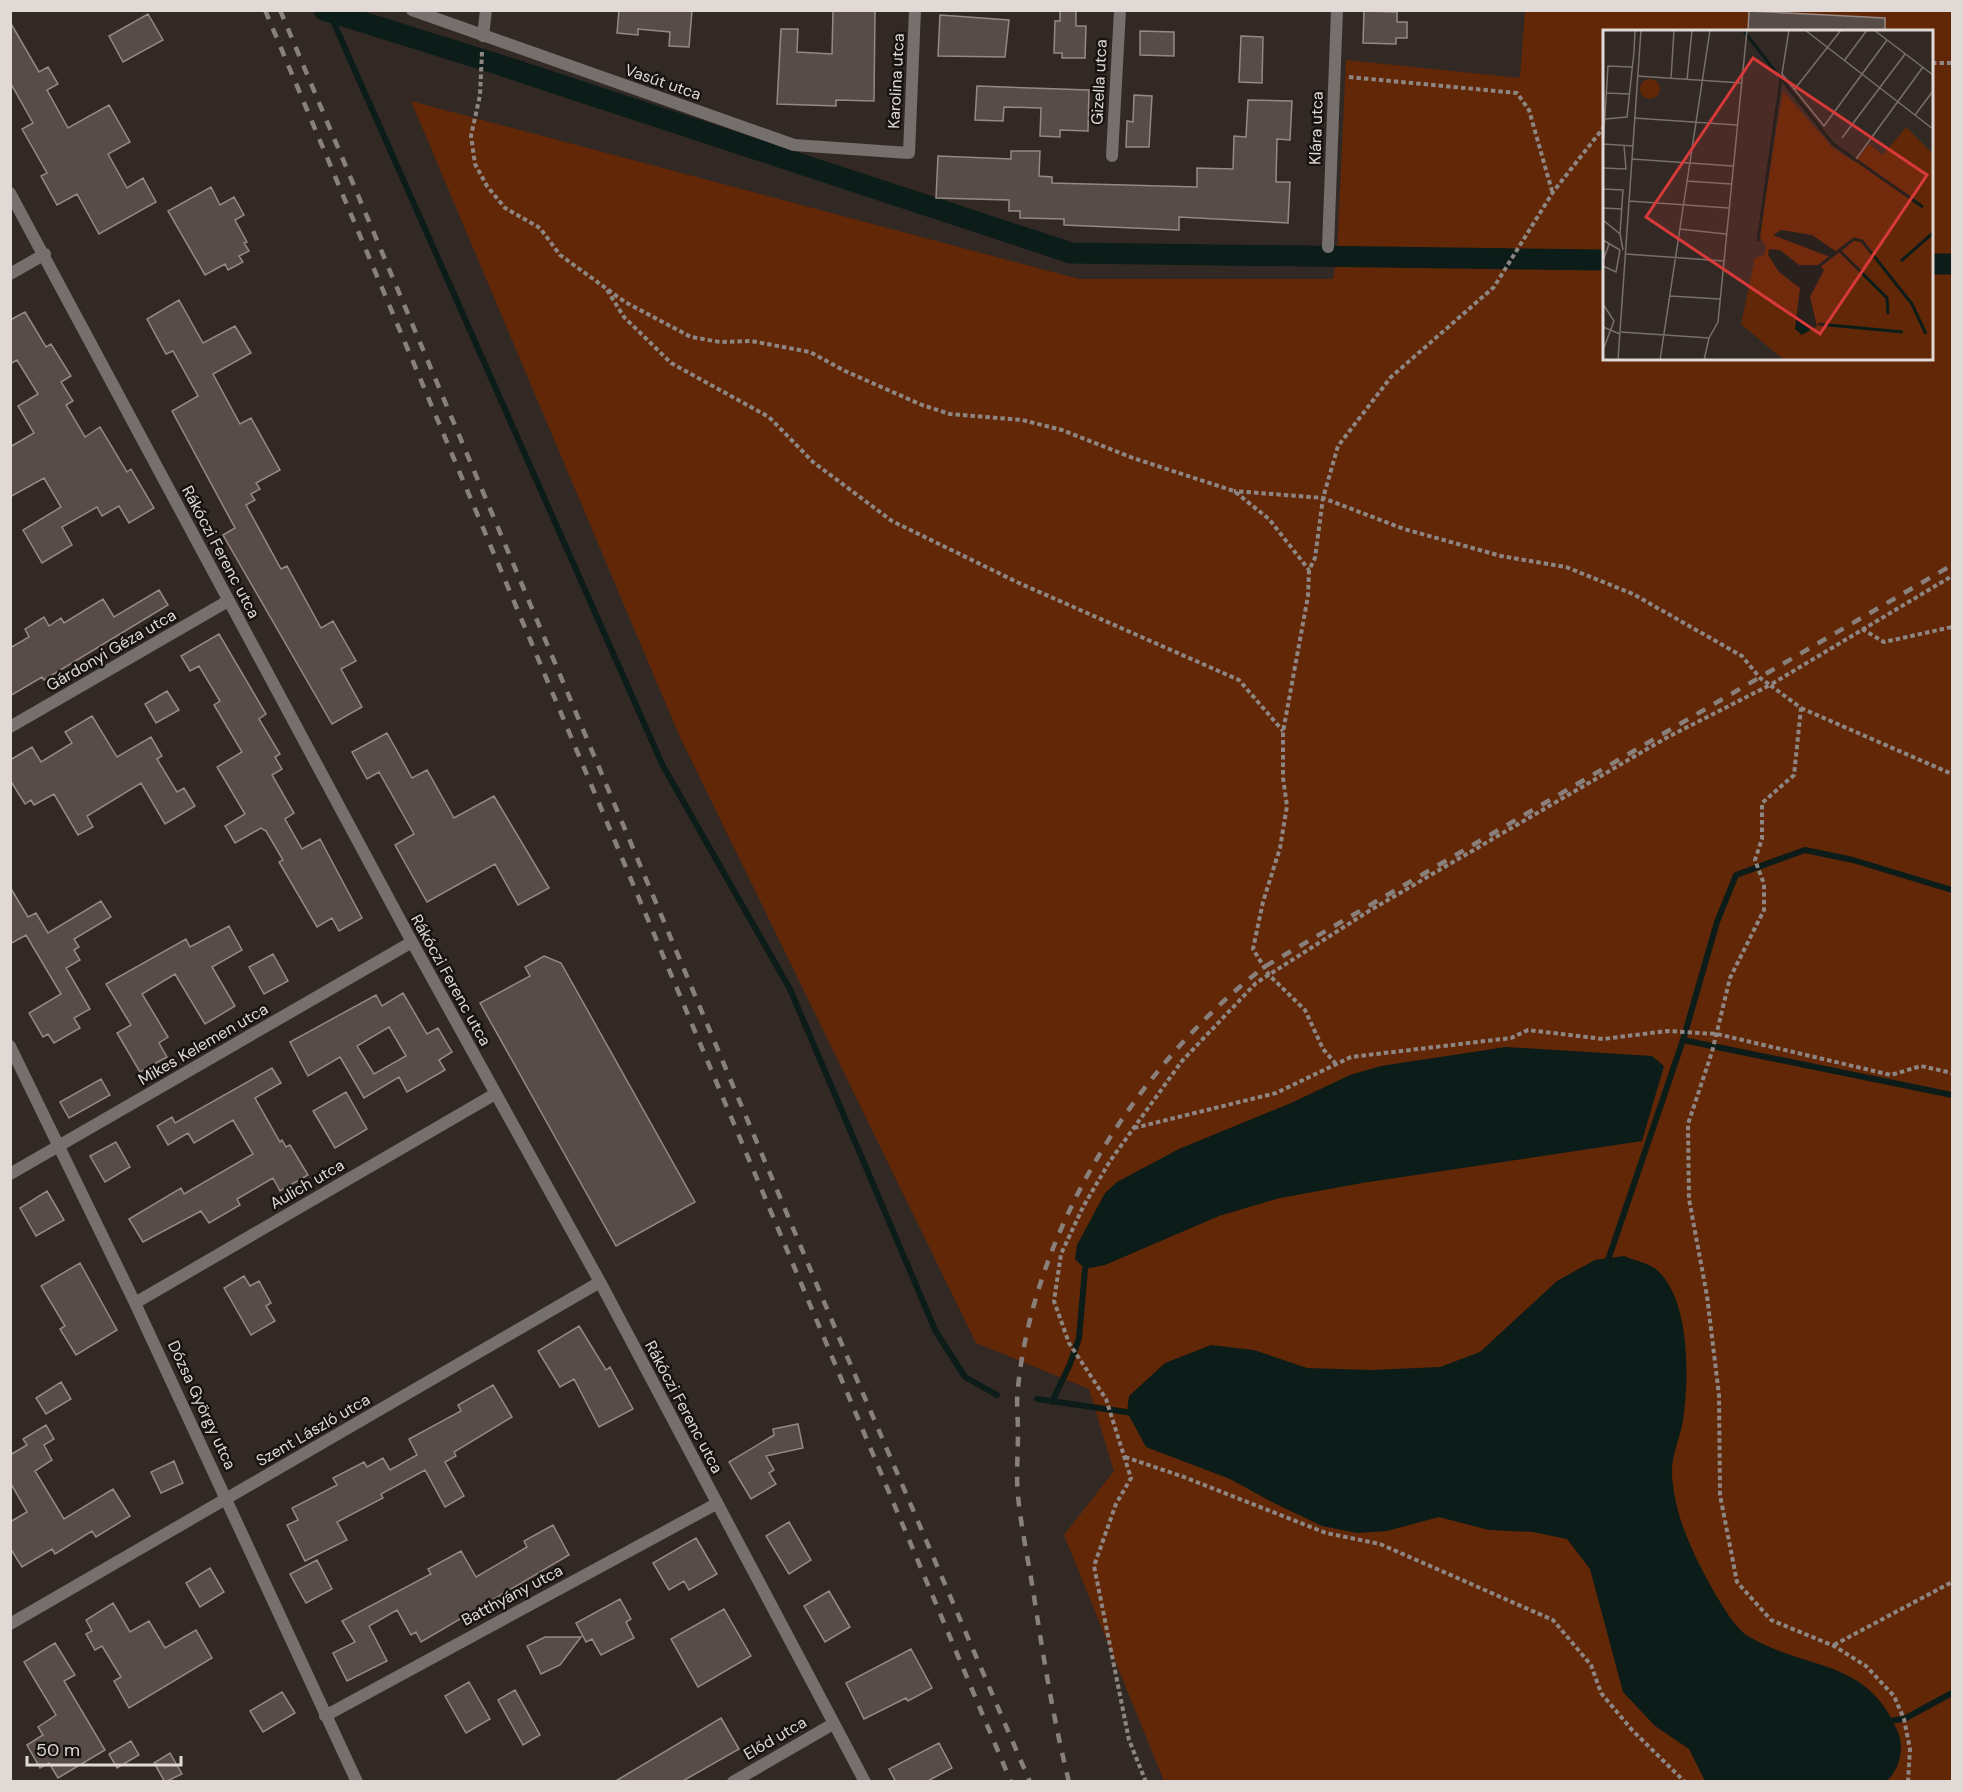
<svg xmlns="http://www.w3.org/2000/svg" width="1963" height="1792" viewBox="0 0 1963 1792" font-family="'DM Sans',sans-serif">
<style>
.green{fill:#612707;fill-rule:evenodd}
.water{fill:#0c1c18}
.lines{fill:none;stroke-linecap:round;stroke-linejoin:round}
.stream{stroke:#0c1c18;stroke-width:6}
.canal{stroke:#0c1c18;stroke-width:21}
.building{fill:#574c47;stroke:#968984;stroke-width:1.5;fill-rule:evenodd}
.path{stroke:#8e8682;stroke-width:4;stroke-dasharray:4.5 3;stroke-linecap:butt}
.minor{stroke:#75706d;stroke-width:12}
.rail{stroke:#89807c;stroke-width:4.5;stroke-dasharray:10 10;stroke-linecap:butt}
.labels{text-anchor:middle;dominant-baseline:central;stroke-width:5;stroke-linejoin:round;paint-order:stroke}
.street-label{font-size:16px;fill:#e0d9d6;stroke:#171311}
.inset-river{fill:none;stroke:#0c1c18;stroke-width:3}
.inset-road{fill:none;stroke:#786f6b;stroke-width:1.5}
.view{fill:#d73a39;fill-opacity:0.15;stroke:#d73a39;stroke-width:3}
.inset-edge{fill:none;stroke:#e0d9d6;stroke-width:3}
</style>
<rect width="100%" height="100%" fill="#332924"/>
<path class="green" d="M1525 11H1952V1781H1164L1064 1535 1114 1471 1089 1389 976 1343 679 735 411 101 1079 279H1333L1337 256 1346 60 1520 78ZM1604 32H1932V358H1604Z"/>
<path class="water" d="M1506 1047 1652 1056 1664 1066 1642 1141 1362 1183 1280 1198 1219 1216 1105 1265 1085 1269 1075 1259 1077 1245 1105 1193 1117 1182 1179 1149 1291 1103 1350 1075 1381 1066Z
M1624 1256C1633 1260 1649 1263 1657 1270 1691 1301 1689 1379 1683 1421 1680 1438 1671 1457 1672 1474 1674 1518 1696 1560 1717 1597 1724 1608 1736 1629 1748 1636 1806 1671 1867 1657 1898 1732 1905 1749 1899 1769 1887 1781H1705L1689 1749 1655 1726 1623 1692 1590 1569 1567 1539 1533 1532 1489 1530 1439 1517 1387 1531 1357 1533 1322 1526 1274 1503 1230 1479 1146 1447 1127 1412 1129 1396 1165 1363 1211 1345 1254 1350 1307 1368 1371 1370 1440 1367 1480 1352 1557 1281 1595 1260Z"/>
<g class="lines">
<path class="stream" d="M329 12 663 766 790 989 936 1332 965 1377 997 1395
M1683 1040 1952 1095
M1607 1263 1683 1040 1717 922 1736 875 1805 850 1853 860 1952 890
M1037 1399 1133 1413
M1052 1402 1070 1364 1079 1338 1085 1269
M1888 1721 1904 1719 1952 1693"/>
<path class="canal" d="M324 10 497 64 1071 253 1604 260
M1932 264H1952"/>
</g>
<path class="building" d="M619 10H692L689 47 669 46 670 32 638 29V35L617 33Z
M833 10H875L874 101 836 100V106L777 104 781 29H798L797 52 832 54Z
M1060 10H1076V26H1086L1085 58H1062V53H1054L1055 21H1060Z
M1364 11 1397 12V22H1407V38H1396V44L1363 43Z
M1749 11 1885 18V32H1748Z
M148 14 163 40 123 62 109 36Z
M940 15 1009 20 1005 57 938 56Z
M10 22 39 72 48 67 58 84 47 90 68 128 109 105 130 142 108 154 127 188 143 178 156 202 99 234 77 194 57 205 41 176 47 173 22 129 33 123 10 82Z
M1140 31 1174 32V56L1140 55Z
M1241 36 1263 37 1262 83 1239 82Z
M977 86 1089 90 1088 131 1060 130V137L1040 136 1041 108 1004 107 1003 121 975 120Z
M1134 95 1152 96 1149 147H1126L1127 121 1133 122Z
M1248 100 1292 101 1290 140 1277 139 1276 182H1290L1288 223 1179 217V230L1064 225V219L1020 218V211H1009V200L936 198 938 156 1011 159V151H1040L1039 176 1052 177V183L1197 187V168L1233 169 1234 136 1246 137Z
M211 187 220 205 234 197 244 215 235 220 247 242 244 243 249 251 239 256 243 262 228 270 225 264 205 275 168 211Z
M179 300 203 343 235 326 251 353 213 374 240 424 251 418 280 470 256 483 260 489 251 494 255 500 246 505 281 569 287 566 321 628 333 621 356 661 341 669 362 707 332 724 223 535 235 528 172 411 198 396 173 351 166 354 147 319Z
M25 312 46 347 51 344 71 376 61 382 73 401 66 405 85 437 100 427 127 472 131 469 154 508 129 523 119 506 102 516 97 507 62 527 72 545 42 563 23 530 61 507 44 478 10 497V447L34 433 18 406 38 394 17 360 10 364V320Z
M159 590 168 605 44 680 42 677 10 696V648L29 637 25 629 44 617 49 626 61 618 64 623 103 599 114 617Z
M219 634 266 714 259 719 280 754 275 757 282 769 272 775 294 813 285 819 302 849 320 839 362 918 339 931 332 918 317 927 279 862 283 860 266 831 261 828 235 843 225 826 245 814 217 767 242 752 214 705 220 701 199 666 190 671 181 656Z
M167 691 179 710 156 723 145 704Z
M92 716 117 757 151 737 162 756 157 759 177 792 184 788 195 806 165 824 141 783 87 816 93 827 78 835 54 794 34 805 31 800 25 804 10 780V760L32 747 41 762 72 743 65 732Z
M387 733 412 778 427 770 454 818 494 796 549 888 518 905 495 864 427 902 395 845 414 834 379 772 367 779 352 752Z
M10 887 28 917 36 913 48 933 101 901 111 917 74 939 79 947 74 950 80 960 66 968 90 1009 74 1018 80 1028 54 1043 48 1034 43 1037 29 1013 61 994 26 935 10 944Z
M229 926 242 950 212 967 235 1006 205 1024 175 974 142 994 168 1037 159 1043 167 1057 140 1072 117 1033 131 1025 106 984 186 939 190 947Z
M273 954 288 981 264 994 249 967Z
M544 956 561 963 695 1202 616 1246 480 1003 530 976 525 967Z
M403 993 427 1034 438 1028 452 1052 439 1060 445 1070 407 1092 399 1077 364 1098 340 1057 308 1076 290 1042 376 995 382 1006ZM389 1027 406 1056 374 1074 357 1046Z
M272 1068 281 1083 255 1098 280 1142 282 1140 286 1147 290 1145 308 1175 280 1191 273 1178 237 1199 240 1205 209 1223 201 1211 143 1242 129 1219 181 1188 184 1194 253 1154 233 1120 194 1143 188 1133 168 1145 157 1126 172 1117 175 1123Z
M101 1079 110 1095 69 1118 60 1102Z
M346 1092 367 1129 335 1148 313 1111Z
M116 1142 130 1167 105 1182 90 1156Z
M47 1191 64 1220 36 1236 20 1208Z
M80 1263 117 1330 76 1355 60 1329 65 1326 41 1286Z
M244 1276 250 1286 259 1281 271 1303 266 1306 275 1321 251 1335 224 1288Z
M579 1326 606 1370 610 1367 633 1409 599 1427 574 1379 560 1387 538 1351Z
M61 1382 71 1399 46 1414 36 1398Z
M493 1385 512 1417 454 1452 456 1456 445 1462 464 1496 445 1507 425 1470 381 1494 383 1498 337 1522 347 1540 305 1561 287 1525 298 1520 292 1508 337 1485 333 1478 364 1462 367 1467 383 1458 390 1470 417 1455 409 1439 461 1411 458 1405Z
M798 1424 803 1448 766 1456 774 1470 769 1473 776 1484 751 1499 729 1462 774 1435 773 1429Z
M46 1425 54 1439 44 1445 52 1460 35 1471 64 1519 113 1489 130 1516 96 1537 92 1531 55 1554 52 1549 22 1567 10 1548V1522L27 1512 10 1482V1455L27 1445 23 1439Z
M174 1461 183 1483 161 1493 151 1472Z
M789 1522 811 1560 789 1574 766 1536Z
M553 1525 569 1555 421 1642 416 1632 411 1635 397 1610 369 1626 387 1661 347 1681 333 1653 355 1642 342 1621 431 1574 428 1569 461 1551 476 1577 527 1547 524 1541Z
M696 1538 717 1574 689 1590 684 1581 669 1590 653 1563Z
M317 1560 332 1589 306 1603 290 1574Z
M210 1568 224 1592 200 1607 186 1583Z
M829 1591 850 1627 825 1642 804 1606Z
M620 1599 631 1619 626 1622 634 1638 601 1655 592 1639 586 1642 576 1623Z
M113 1603 130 1632 149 1621 165 1648 196 1630 212 1658 129 1708 114 1681 121 1677 102 1646 95 1650 86 1634 92 1631 86 1620Z
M724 1609 751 1656 698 1687 671 1639Z
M545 1637H581L560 1665 541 1674 527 1646Z
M55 1643 75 1675 64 1681 105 1750 58 1778 49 1763 40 1768 27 1745 43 1735 38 1727 56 1715 24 1662Z
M911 1649 932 1688 908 1701 906 1698 864 1719 846 1683Z
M469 1682 490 1719 466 1733 445 1696Z
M515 1690 540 1735 523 1745 498 1700Z
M282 1692 295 1713 263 1732 250 1711Z
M721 1718 739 1749 681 1782H614Z
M131 1741 139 1755 117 1768 109 1754Z
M939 1743 952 1768 926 1782H896L889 1769Z
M170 1753 182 1774 165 1782 154 1763Z"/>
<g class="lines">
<path class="path" d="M482 52 480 95 471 136 475 164 487 186 505 208 540 228 560 255 625 302 691 337 720 342 751 341 810 352 845 371 922 405 950 414 1022 420 1062 430 1133 458 1234 491 1269 519 1309 570
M1932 63H1952
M1349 77 1517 93 1529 110 1552 191
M607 290 624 317 671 363 769 417 813 462 892 521 1019 583 1239 680 1283 731
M1862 629 1884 642 1952 627
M1801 708 1952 774
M1336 1064 1323 1049 1305 1010 1269 975 1253 949 1263 902 1280 848 1287 806 1283 778V732L1308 596 1309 570 1315 558 1323 498 1338 446 1391 377 1494 287 1553 192 1604 127
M1134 1128 1276 1093 1351 1057 1511 1038 1528 1030 1603 1039 1667 1031 1717 1034 1891 1075 1921 1066 1952 1073
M1125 1457 1184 1477 1326 1533 1380 1544 1553 1620 1591 1665 1601 1693 1632 1730 1685 1782
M1834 1645 1952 1582
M1146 1782 1129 1740 1094 1566 1116 1504 1131 1478 1106 1399 1069 1343 1054 1301 1061 1254 1083 1207 1110 1161 1182 1061 1256 983 1369 911 1666 738 1770 685 1760 678 1742 656 1633 594 1566 567 1501 556 1404 529 1323 498 1234 491
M1908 1782 1910 1749 1904 1719 1894 1696 1866 1666 1834 1646 1771 1620 1737 1582 1720 1495 1719 1395 1707 1296 1689 1199 1688 1124 1712 1052 1730 978 1764 910V884L1755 860 1762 839V803L1794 775 1801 708 1770 685 1952 576"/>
<path class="minor" d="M412 10 794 145 909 153 915 10
M483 36 486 10
M1112 156 1120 10
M10 193 412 942 600 1282 865 1782
M1328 247 1337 10
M10 274 45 254
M10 727 228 601
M10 1046 135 1303 357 1782
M10 1174 412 942
M135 1303 495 1094
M10 1624 600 1282
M325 1716 716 1504
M733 1782 833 1724"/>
<path class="rail" d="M265 10 1011 1782
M280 10 846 1354 1030 1782
M1069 1782C1053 1718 1043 1655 1033 1590 1028 1559 1021 1527 1018 1496 1016 1475 1018 1453 1018 1432 1018 1418 1016 1402 1018 1387 1035 1226 1138 1065 1264 967L1952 565"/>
</g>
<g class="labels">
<g class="street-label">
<text transform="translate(896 81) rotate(-87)">Karolina utca</text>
<text transform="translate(663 82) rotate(19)">Vasút utca</text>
<text transform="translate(1099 82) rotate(-87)">Gizella utca</text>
<text transform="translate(1316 128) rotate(-88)">Klára utca</text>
<text transform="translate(221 552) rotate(62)">Rákóczi Ferenc utca</text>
<text transform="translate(111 650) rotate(-30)">Gárdonyi Géza utca</text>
<text transform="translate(451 980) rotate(61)">Rákóczi Ferenc utca</text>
<text transform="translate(203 1044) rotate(-30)">Mikes Kelemen utca</text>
<text transform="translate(307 1184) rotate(-30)">Aulich utca</text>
<text transform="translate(202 1405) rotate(65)">Dózsa György utca</text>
<text transform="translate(684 1407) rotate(62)">Rákóczi Ferenc utca</text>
<text transform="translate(313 1430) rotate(-30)">Szent László utca</text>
<text transform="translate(512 1595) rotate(-28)">Batthyány utca</text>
<text transform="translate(775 1738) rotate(-30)">Előd utca</text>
</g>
</g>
<g transform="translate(1603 30)">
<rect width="330" height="330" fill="#332924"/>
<path d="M37 59a10 10 0 1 1 20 0a10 10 0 1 1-20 0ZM180 61 229 117 251 132 266 114 280 125 303 97 330 124V330H181L138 294 152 228 161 225 163 216 156 205Z" fill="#612707"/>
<path d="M178 200 209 205 234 222 227 227 170 205ZM166 219 177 220 196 235H216L221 240 207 267 214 296 199 305 192 299 197 258 176 242 165 225Z" fill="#0c1c18"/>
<path class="inset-river" d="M140 0 172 41M176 46 230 114 320 177M155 211 178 49M237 221 284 268 285 284M298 231 330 203M216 236 251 209 259 211 309 274 323 304M215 294 300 302"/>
<path class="inset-road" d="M186 0 179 44 221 96 284 10M202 0 330 99M271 0 330 45M31 22 32 0M241 31 264 0M34 46 139 53M68 49 71 0M84 50 89 0M191 60 238 0M3 63 27 64M312 85 330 61M31 88 134 95M2 89 24 87 31 22M239 108 302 24M0 114 30 116M0 117 5 36 29 37M29 129 130 136M253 129 320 37M0 138 23 139 21 116M84 151 128 154M0 159 20 160 17 204M26 171 126 178M0 178 19 179M0 190 17 204 20 220M76 199 123 204M0 210 17 220M23 224 121 231M0 231 6 214M0 236 13 242 17 220M67 266 117 269M0 274 11 291 0 320M0 297 17 304M18 302 106 308M15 330 38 0M57 330 107 0M101 330 106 308 115 292 144 0"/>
<path class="view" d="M150 28 324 145 217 304 43 187Z"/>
<rect width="330" height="330" class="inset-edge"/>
</g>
<rect width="1963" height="1792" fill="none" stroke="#e0d9d6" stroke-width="24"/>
<path d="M27 1756v9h154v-9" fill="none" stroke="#e0d9d6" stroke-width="3"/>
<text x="36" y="1756" font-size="18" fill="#e0d9d6" stroke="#171311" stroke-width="4.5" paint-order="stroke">50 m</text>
</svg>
